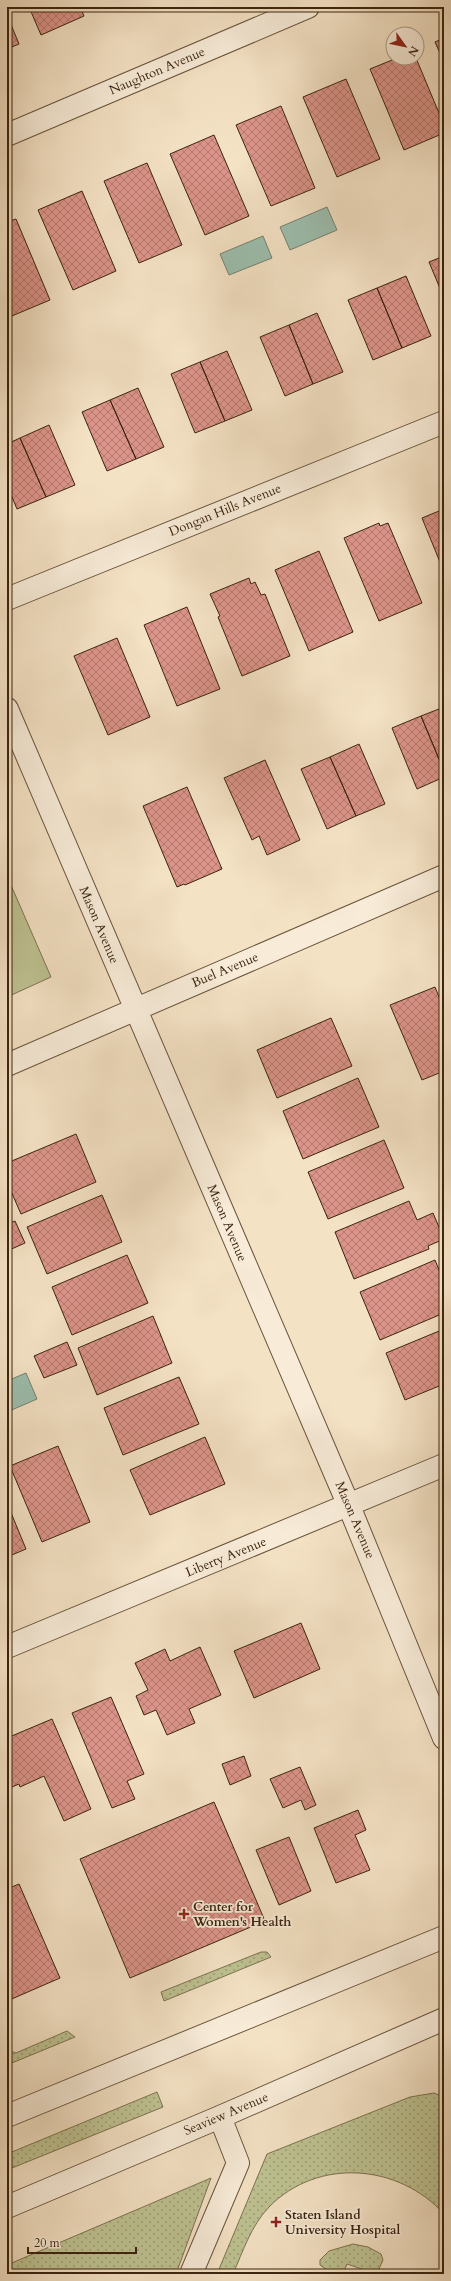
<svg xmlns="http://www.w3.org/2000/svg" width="451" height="2281" viewBox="0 0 451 2281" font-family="Cardo,serif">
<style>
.grass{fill:url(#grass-dots);stroke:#7c7350}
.park{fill:#bec292;stroke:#7c7350}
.water{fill:#9cbfaf;stroke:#75816f}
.building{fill:url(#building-cross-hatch);stroke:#3b240f}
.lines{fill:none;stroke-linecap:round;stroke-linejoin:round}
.minor-casing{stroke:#69543c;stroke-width:24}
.minor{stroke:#f8ecd9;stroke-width:22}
.poi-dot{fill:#8f2418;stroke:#f8ecd9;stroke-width:1.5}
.labels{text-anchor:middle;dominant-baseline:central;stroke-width:3.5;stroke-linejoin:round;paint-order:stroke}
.street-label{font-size:13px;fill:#3b240f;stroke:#f8ecd9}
.poi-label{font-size:13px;font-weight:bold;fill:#3b240f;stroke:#f8ecd9;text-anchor:start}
</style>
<defs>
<pattern id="grass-dots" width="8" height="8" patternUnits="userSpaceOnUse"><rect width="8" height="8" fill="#bec292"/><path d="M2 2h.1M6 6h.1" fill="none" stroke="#9c9d76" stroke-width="1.8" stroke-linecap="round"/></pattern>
<pattern id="building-cross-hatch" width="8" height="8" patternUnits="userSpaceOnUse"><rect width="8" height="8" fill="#dc948a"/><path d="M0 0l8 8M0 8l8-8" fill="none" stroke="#b4796f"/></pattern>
</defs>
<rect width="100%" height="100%" fill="#f4e2c5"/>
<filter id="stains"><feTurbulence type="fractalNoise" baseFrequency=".005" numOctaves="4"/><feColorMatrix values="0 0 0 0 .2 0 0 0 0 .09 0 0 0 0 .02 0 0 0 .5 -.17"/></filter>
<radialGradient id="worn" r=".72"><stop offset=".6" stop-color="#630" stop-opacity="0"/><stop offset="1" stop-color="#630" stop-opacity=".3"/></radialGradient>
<path class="grass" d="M261 1952H267L271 1957 164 2001 161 1992Z
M67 2031 75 2037 7 2065V2050L16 2053Z
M157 2092 163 2107 7 2170V2154Z
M434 2093 444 2097V2214C399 2164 318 2157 269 2207 251 2226 243 2251 233 2274H217L267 2154 410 2097Z
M211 2178 176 2274H7V2265Z
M353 2244 368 2247 381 2254 383 2260 379 2269 370 2272 347 2264 343 2274H333L320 2265V2260L329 2251Z"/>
<path class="park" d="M7 876 51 977 7 997Z"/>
<path class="water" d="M327 207 337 230 290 250 280 227Z
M263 236 272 258 229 275 220 254Z
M26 1373 37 1399 7 1412V1381Z"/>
<path class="building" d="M29 7H80L84 16 41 35Z
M7 15 19 44 7 49Z
M444 38V62L435 42Z
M397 58H416L444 125V133L404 150 370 69Z
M346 79 380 159 337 177 303 97Z
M281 106 315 188 271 206 236 125Z
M214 135 249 216 205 235 170 154Z
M147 163 182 245 139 263 104 181Z
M82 191 116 271 73 290 38 210Z
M16 219 50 300 7 318V222Z
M444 256V298L429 262Z
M406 276 431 336 402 348 377 288Z
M377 288 402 348 373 360 348 300Z
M317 313 343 372 313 384 289 325Z
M289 325 313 384 285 396 260 337Z
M227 351 252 410 225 421 200 362Z
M200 362 225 421 195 433 171 374Z
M138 388 164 447 136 459 110 400Z
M110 400 136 459 107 471 82 412Z
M49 425 75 485 46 497 20 438Z
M20 438 46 497 17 509 7 485V444Z
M444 509V572L422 518Z
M379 523 380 526 388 523 422 603 379 621 344 538Z
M319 551 353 632 309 651 275 570Z
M249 578 251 584 255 582 261 595 265 594 290 656 242 676 218 617 220 616 210 594Z
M187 607 220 689 177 706 144 625Z
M117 638 150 717 108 735 74 656Z
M444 707V771L421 716Z
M421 716 444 771V777L417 789 392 728Z
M359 744 385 804 356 816 330 757Z
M330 757 356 816 327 829 301 769Z
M265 760 300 840 267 855 259 836 252 840 224 778Z
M187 787 222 869 185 885 184 884 177 887 143 806Z
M435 987 444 1009V1071L422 1080 390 1005Z
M331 1018 352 1066 277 1098 257 1050Z
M358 1078 379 1127 303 1159 283 1111Z
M76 1134 96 1182 21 1214 7 1182V1163Z
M384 1140 404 1188 328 1219 308 1172Z
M102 1195 122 1242 47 1274 27 1227Z
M409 1201 417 1220 433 1213 444 1239 428 1246 429 1249 354 1279 335 1232Z
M15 1221 25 1243 7 1251V1224Z
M127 1255 148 1303 72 1335 52 1287Z
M435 1260 444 1282V1313L380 1340 360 1292Z
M153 1316 172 1363 97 1395 78 1348Z
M444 1329V1384L405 1400 386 1353Z
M67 1342 77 1365 44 1378 34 1356Z
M179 1377 199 1424 123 1455 104 1408Z
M205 1437 225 1484 150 1515 130 1470Z
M58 1446 90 1522 42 1542 10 1466Z
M7 1503 26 1549 7 1557Z
M301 1623 320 1669 254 1698 234 1651Z
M200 1647 221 1695 189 1709 195 1723 167 1735 156 1710 144 1715 136 1696 148 1690 135 1663 165 1649 170 1661Z
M111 1697 144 1774 127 1781 135 1799 112 1808 72 1713Z
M52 1719 91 1809 64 1821 44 1776 20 1787 19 1784 7 1789V1738Z
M244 1756 251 1776 230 1785 222 1764Z
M300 1767 316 1805 305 1810 301 1800 283 1808 270 1779Z
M214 1802 265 1921 130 1978 80 1859Z
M358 1810 366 1830 355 1835 370 1870 336 1883 314 1828Z
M289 1837 311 1891 279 1905 256 1850Z
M19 1884 60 1978 7 2001V1889Z"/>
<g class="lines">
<defs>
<path id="minor" d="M7 135 308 7
M7 599 444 422
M7 709 349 1506 444 1738
M7 1065 444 876
M7 1647 444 1465
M7 2116 444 1937
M7 2207 220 2117 444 2019
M191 2274 238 2163 220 2117"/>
</defs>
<use href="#minor" class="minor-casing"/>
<use href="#minor" class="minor"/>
</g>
<g class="poi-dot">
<path d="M182 1908h4v4h4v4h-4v4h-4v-4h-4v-4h4z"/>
<path d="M274 2216h4v4h4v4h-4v4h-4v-4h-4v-4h4z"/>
</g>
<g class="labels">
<g class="street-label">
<text transform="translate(157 71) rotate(-23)">Naughton Avenue</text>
<text transform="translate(225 510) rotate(-22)">Dongan Hills Avenue</text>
<text transform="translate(99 925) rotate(67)">Mason Avenue</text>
<text transform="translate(225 970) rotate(-23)">Buel Avenue</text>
<text transform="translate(227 1223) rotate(67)">Mason Avenue</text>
<text transform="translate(355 1520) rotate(67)">Mason Avenue</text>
<text transform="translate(226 1557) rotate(-22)">Liberty Avenue</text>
<text transform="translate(226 2114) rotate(-23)">Seaview Avenue</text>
</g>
<g class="poi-label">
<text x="193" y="1907">Center for<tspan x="193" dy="15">Women's Health</tspan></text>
<text x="285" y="2215">Staten Island<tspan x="285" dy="15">University Hospital</tspan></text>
</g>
</g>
<rect width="451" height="2281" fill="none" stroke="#f4e2c5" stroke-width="24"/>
<rect x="8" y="8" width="435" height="2265" fill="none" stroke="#3b240f" stroke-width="2"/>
<rect x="12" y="12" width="427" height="2257" fill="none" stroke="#3b240f"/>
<g transform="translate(405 46) rotate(123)"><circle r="19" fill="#f8ecd9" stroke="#ac9c88"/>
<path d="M0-3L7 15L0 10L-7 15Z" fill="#8f2418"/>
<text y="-6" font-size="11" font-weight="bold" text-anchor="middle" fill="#3b240f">N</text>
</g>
<path d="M28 2247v6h108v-6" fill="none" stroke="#3b240f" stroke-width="2"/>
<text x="34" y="2247" font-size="12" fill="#3b240f" stroke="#f8ecd9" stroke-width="3" paint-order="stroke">20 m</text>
<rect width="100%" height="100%" filter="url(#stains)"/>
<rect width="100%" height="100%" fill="url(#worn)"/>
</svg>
